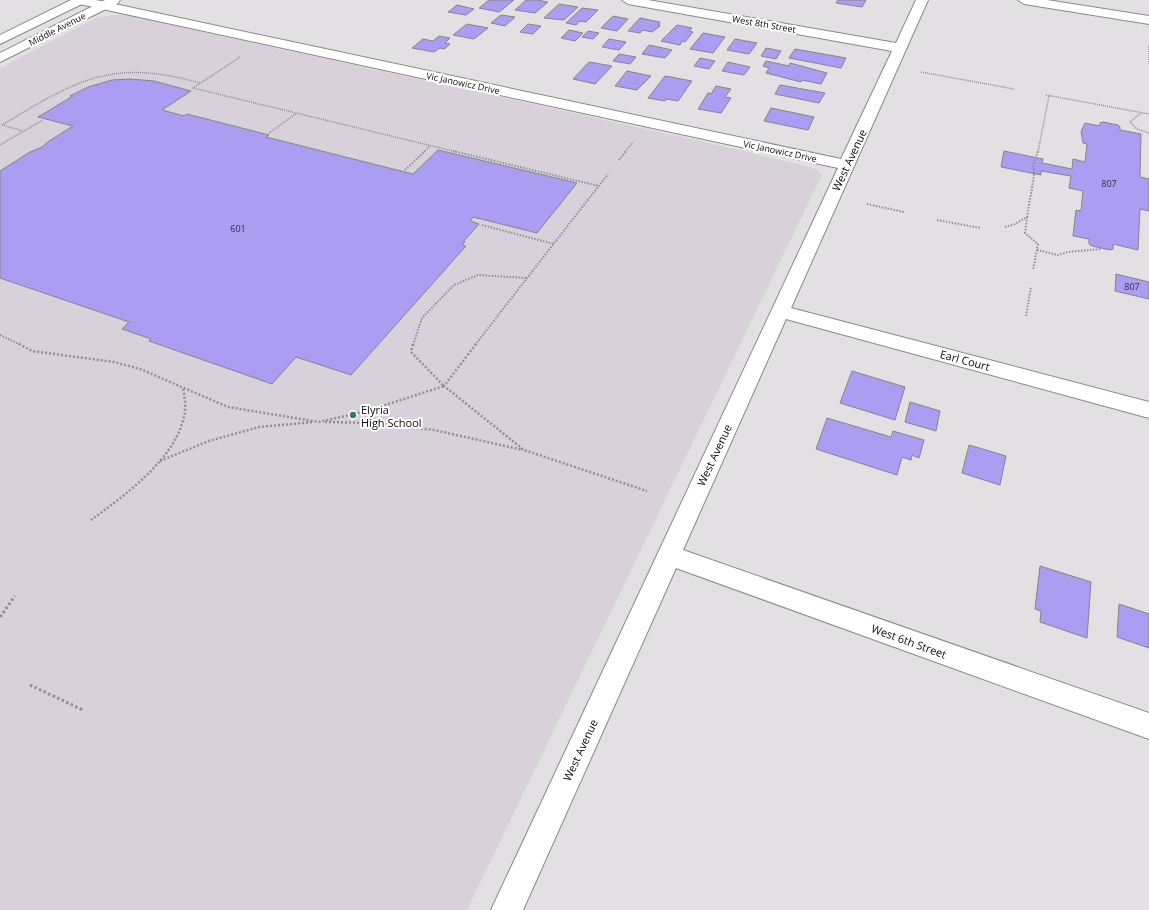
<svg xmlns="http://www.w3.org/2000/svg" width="1149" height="910" viewBox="0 0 1149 910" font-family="'Open Sans',sans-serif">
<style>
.built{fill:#d8d1da}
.building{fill:#aa9df2;stroke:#858588}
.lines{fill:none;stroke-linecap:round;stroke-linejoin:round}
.street-casing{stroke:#8a888b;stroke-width:2}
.secondary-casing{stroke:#8a888b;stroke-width:2}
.path-far3{stroke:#918f92;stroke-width:1.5;stroke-dasharray:1 1;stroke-linecap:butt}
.path-far2{stroke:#918f92;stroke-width:2;stroke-dasharray:1.5 1.5;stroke-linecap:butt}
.path-far1{stroke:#918f92;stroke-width:2.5;stroke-dasharray:2 2;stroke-linecap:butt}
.path{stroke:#918f92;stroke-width:3;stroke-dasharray:2.5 2.5;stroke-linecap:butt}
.street{fill:#fff;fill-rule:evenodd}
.secondary{fill:#fff;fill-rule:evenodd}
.poi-dot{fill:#36796b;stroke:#fff;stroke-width:1.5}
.labels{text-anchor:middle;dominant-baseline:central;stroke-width:4;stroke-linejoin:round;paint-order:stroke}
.far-street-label{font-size:9px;fill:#0c0b0c;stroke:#fff}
.number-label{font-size:9px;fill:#343046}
.street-label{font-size:11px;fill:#0c0b0c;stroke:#fff}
.poi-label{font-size:11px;fill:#0c0b0c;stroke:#fff;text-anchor:start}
</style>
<rect width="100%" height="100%" fill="#e2e0e3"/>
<path class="built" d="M113 15H127L718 145 810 167 816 169 822 175 467 910H0V68L96 18Z"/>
<path class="building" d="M489 0H514L499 12 479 8Z
M526 0H537L548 2 535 13 515 10Z
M838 0H866L862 7 836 3Z
M559 4 578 7 564 20 544 18Z
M457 5 474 9 466 15 448 12Z
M582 8 598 10 586 22 580 21 576 25 566 23Z
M501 15 515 17 505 26 491 23Z
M613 16 628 19 617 31 601 28Z
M640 18 660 22 659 24 660 26 652 32 643 30 640 33 628 31Z
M467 24 488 28 474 39 453 35Z
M528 24 541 26 533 34 520 32Z
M677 25 692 28 689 31 693 32 685 42 682 41 680 45 661 41Z
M569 30 583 33 575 41 561 38Z
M588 31 599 33 593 39 582 37Z
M703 33 725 37 713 53 690 49Z
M439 36 450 38 445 43 450 44 444 49 440 48 434 52 412 48 423 39 433 41Z
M609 39 626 42 619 50 602 47Z
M735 39 757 43 749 54 727 50Z
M649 45 672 50 665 58 642 54Z
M766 48 781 51 776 59 761 56Z
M795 49 846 58 841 68 789 58Z
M619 54 636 57 630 64 613 61Z
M700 58 715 61 709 69 694 66Z
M766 61 789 66 790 63 827 73 821 84 802 80 801 82 766 73 769 68 763 66Z
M589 62 612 66 595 84 573 79Z
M728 62 750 67 744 75 722 71Z
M627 71 651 76 637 90 615 86Z
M665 76 692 81 678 101 666 99 665 101 648 98Z
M130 79 154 81 191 91 162 110 184 116 187 114 269 135 266 137 413 174 438 150 577 183 537 233 473 217 470 221 479 224 463 242H465L462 245 466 246 351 375 296 357 272 384 149 341 151 339 122 329 129 322 0 278V171L30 152 42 147 49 141 73 126 38 117 73 96H70L88 87 112 80Z
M780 85 825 93 819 103 775 94Z
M716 86 731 89 725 97 731 98 721 113 698 109 708 93 711 94Z
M771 108 814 117 808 130 764 121Z
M1103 122 1118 125 1120 127V130L1141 134 1140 177 1149 179V211L1140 209 1138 250 1113 244V249L1110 250 1092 246 1089 244V239L1073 236 1076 210 1081 211 1083 191 1069 188 1071 176 1041 171V175L1001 167 1004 151 1043 159 1042 163 1072 169 1073 159 1085 162 1087 144 1083 143 1081 132 1085 123 1100 126V123Z
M1116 274 1149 282V299L1115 291Z
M852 371 905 387 895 420 840 403Z
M910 402 940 411 936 431 905 422Z
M827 418 891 437 893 431 924 440 919 458 912 455 911 460 902 457 897 475 816 449Z
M969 445 1006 456 1000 485 962 473Z
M1040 566 1091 582 1087 638 1040 622 1041 611 1035 609Z
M1119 604 1149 614V648L1117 637Z"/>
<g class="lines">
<defs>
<path id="street" d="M73 0H96L841 159 892 51 628 4 622 0H648L896 43 916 0H928L791 308 1149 402V418L786 319 683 550 1149 713V739L676 568 523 910H491L838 168 79 4Z
M1018 0H1047L1149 16V24L1024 4Z"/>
<path id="secondary" d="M71 0H86L84 3 0 44V35Z
M105 0H120L118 3 0 62V53Z"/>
</defs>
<use href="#street" class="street-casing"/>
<use href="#secondary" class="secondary-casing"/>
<path class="path-far3" d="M1149 45V64
M240 57 193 88 457 152
M921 72 1014 89
M1046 95 1149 114
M1141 113 1130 122 1137 129 1149 133
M2 125C77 80 111 58 200 83
M2 125 23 131
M269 133 297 113
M0 145 43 120
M424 152 431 145
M625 152 633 142
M1038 152 1049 96"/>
<path class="path-far2" d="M453 151 599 186
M619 160 626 151
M405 170 425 151
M867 204 904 212
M1027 217 1025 233 1038 244 1033 270
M937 220 981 228
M482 225 554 244
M1005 227 1015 224 1027 217 1034 176 1033 165 1038 151
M1037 250 1058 255 1068 252 1101 249
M1026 316 1031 287
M0 335 21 345
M413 345 422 318 454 285 478 275 527 278
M475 345 608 174"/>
<path class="path-far1" d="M19 344 32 351 114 362 140 369 228 407 319 422 367 411 444 386 411 352 413 344
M476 344 444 386 524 450 647 491
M325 422 373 423 434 430 523 450
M160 461 209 441 259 427 314 422
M91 520C125 495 179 457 185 411 186 403 184 395 183 387"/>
<path class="path" d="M0 617 15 596
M30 685 83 710"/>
<use href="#street" class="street"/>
<use href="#secondary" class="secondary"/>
</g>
<circle class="poi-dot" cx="353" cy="415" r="4"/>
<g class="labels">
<g class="far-street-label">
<text transform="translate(764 24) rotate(10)">West 8th Street</text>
<text transform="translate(57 29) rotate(-27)">Middle Avenue</text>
<text transform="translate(463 83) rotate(12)">Vic Janowicz Drive</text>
<text transform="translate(780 151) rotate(12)">Vic Janowicz Drive</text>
</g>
<g class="number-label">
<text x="1109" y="183">807</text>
<text x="238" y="228">601</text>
<text x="1132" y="286">807</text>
</g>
<g class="street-label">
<text transform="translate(849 160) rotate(-65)">West Avenue</text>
<text transform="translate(965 360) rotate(15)">Earl Court</text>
<text transform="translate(714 455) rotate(-65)">West Avenue</text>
<text transform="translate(909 641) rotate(20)">West 6th Street</text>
<text transform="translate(580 750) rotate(-65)">West Avenue</text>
</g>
<g class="poi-label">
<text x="361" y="409">Elyria<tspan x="361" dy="13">High School</tspan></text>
</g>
</g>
</svg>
